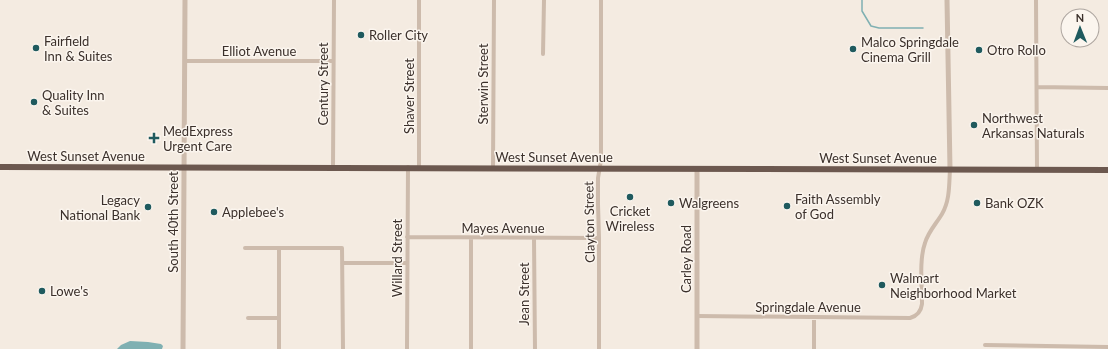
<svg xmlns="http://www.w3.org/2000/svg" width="1108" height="349" viewBox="0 0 1108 349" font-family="Lato,sans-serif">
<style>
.water{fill:#7fb0b2}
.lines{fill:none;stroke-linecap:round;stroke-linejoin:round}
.stream{stroke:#7fb0b2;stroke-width:1.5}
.minor{stroke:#cdbbac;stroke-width:4}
.tertiary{stroke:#cdbbac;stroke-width:5}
.trunk{stroke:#6c584f;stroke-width:6}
.poi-dot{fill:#1f5a5e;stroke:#fbf5ee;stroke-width:1.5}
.labels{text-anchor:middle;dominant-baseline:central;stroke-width:3;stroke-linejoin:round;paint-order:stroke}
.poi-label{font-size:13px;fill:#3b302b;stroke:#fbf5ee;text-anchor:start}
.street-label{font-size:13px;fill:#3b302b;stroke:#fbf5ee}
</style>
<rect width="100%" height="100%" fill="#f4ebe1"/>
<path class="water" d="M130 341 148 342 161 344 163 346 162 349H117L121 345Z"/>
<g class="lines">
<path class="stream" d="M862 0V11L871 26 879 28H923"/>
<path class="minor" d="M1036 0 1037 170
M543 54 544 0
M185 61H333
M1037 87 1108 88
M333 167 334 0
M419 168V0
M493 168 494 0
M407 237 599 238
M471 238V349
M534 238 535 349
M245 248H342L343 349
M279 248V349
M342 263H407
M697 316 910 318C917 316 921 312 922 304 922 287 919 259 925 243 928 232 936 224 942 214 950 200 949 185 950 169
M248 318H278
M985 345 1108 347
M407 349 408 167
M599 349V238L598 204V178L601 160V0
M814 349V317"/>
<path class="tertiary" d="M947 0 950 169
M183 349 185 0
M697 349V169"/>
<path class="trunk" d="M0 167 1108 170"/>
</g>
<g class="poi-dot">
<circle cx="361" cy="35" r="4"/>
<circle cx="36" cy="48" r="4"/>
<circle cx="853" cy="49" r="4"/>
<circle cx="979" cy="50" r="4"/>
<circle cx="34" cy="102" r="4"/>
<circle cx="974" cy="125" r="4"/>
<path d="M152 132h4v4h4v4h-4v4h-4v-4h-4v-4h4z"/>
<circle cx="630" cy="197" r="4"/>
<circle cx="671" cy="203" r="4"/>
<circle cx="977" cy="203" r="4"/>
<circle cx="787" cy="206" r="4"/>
<circle cx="148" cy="207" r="4"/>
<circle cx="214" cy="212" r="4"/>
<circle cx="882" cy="285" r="4"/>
<circle cx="42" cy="291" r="4"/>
</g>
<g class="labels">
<g class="poi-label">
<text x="369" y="35">Roller City</text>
<text x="44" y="41">Fairfield<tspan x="44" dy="15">Inn &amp; Suites</tspan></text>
<text x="861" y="42">Malco Springdale<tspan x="861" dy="15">Cinema Grill</tspan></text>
<text x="987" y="50">Otro Rollo</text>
<text x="42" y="95">Quality Inn<tspan x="42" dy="15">&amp; Suites</tspan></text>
<text x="982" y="118">Northwest<tspan x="982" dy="15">Arkansas Naturals</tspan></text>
<text x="163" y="131">MedExpress<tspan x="163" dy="15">Urgent Care</tspan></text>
<text x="795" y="199">Faith Assembly<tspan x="795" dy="15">of God</tspan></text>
<text x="140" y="200" text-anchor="end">Legacy<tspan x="140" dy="15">National Bank</tspan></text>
<text x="679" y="203">Walgreens</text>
<text x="985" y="203">Bank OZK</text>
<text x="630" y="211" text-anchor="middle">Cricket<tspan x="630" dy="15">Wireless</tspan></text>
<text x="222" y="212">Applebee's</text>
<text x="890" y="278">Walmart<tspan x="890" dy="15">Neighborhood Market</tspan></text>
<text x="50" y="291">Lowe's</text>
</g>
<g class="street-label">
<text x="259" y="51">Elliot Avenue</text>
<text transform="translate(323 84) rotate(-90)">Century Street</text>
<text transform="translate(483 84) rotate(-90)">Sterwin Street</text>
<text transform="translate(409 96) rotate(-90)">Shaver Street</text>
<text x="86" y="156">West Sunset Avenue</text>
<text x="554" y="157">West Sunset Avenue</text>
<text x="878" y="158">West Sunset Avenue</text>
<text transform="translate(173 222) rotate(-90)">South 40th Street</text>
<text transform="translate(589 222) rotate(-91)">Clayton Street</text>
<text x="503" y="228">Mayes Avenue</text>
<text transform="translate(397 258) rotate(-90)">Willard Street</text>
<text transform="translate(686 259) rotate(-90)">Carley Road</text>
<text transform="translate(524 294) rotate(-90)">Jean Street</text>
<text x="808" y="307">Springdale Avenue</text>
</g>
</g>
<g transform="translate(1080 28) rotate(359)"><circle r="19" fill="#fbf5ee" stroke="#aea6a0"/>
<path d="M0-3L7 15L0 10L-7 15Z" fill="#1f5a5e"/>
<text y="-6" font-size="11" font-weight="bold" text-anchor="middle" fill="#3b302b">N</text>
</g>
</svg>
